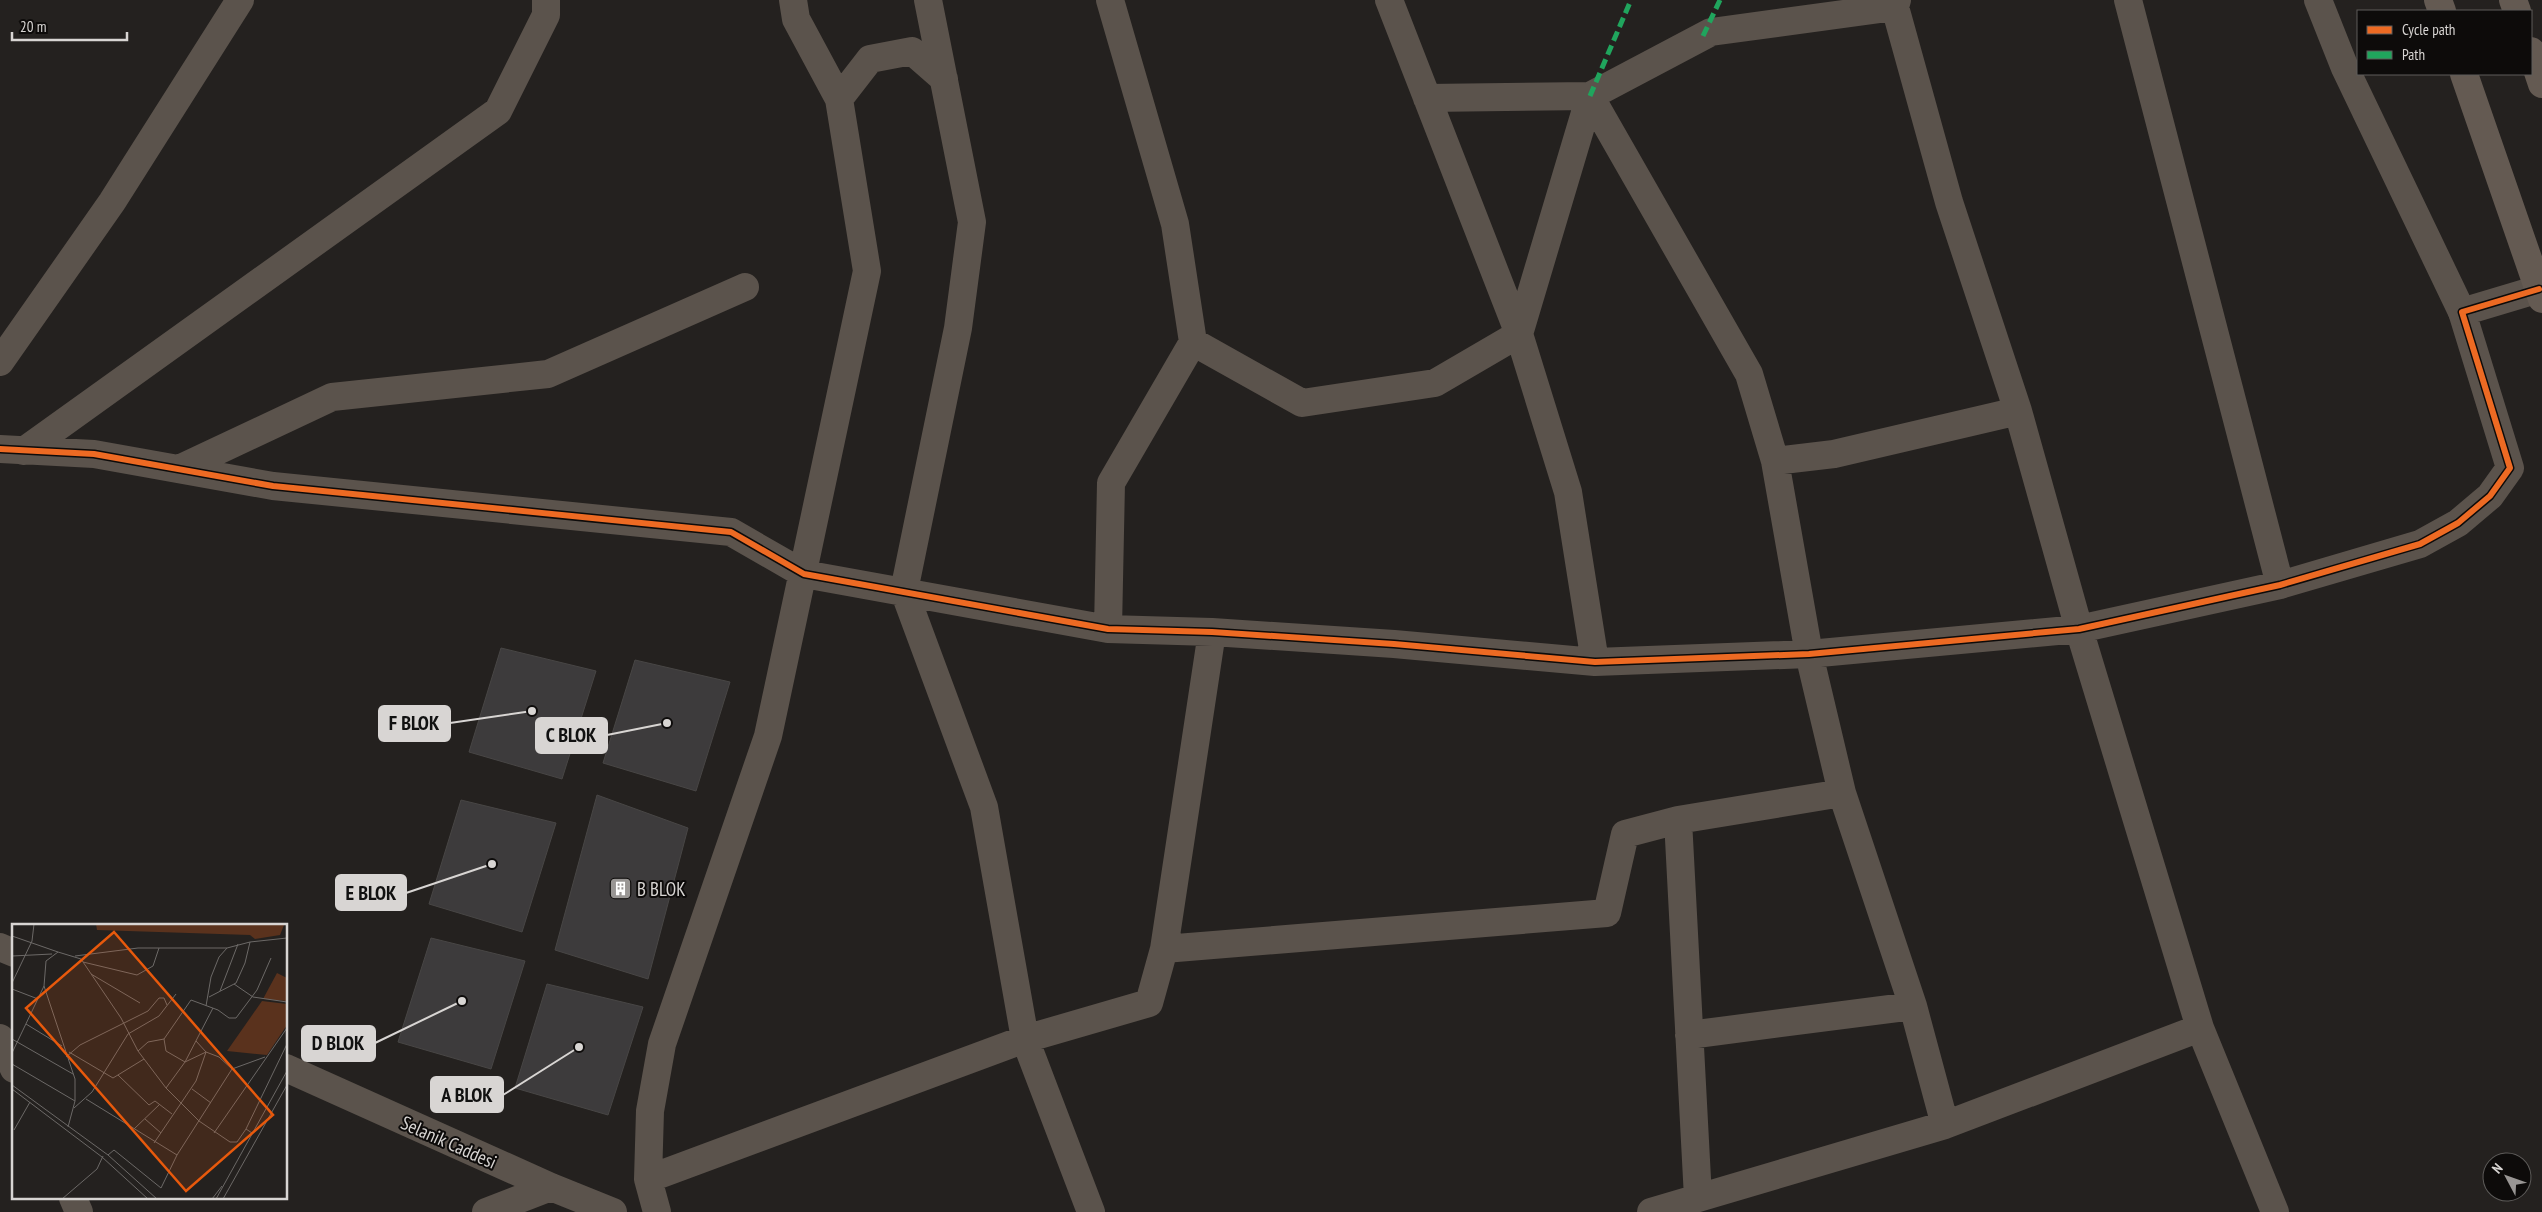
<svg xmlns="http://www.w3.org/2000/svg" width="2542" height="1212" viewBox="0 0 2542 1212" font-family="'PT Sans Narrow',sans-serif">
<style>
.building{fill:#3d3b3c;stroke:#484645}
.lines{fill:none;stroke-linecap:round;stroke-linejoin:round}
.minor{stroke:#5b534c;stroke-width:28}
.tertiary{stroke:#5b534c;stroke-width:28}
.trunk{stroke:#645a52;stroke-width:28}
.quiet{stroke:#20a55d;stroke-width:5;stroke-dasharray:10 5;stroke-linecap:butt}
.cycleway-casing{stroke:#0d0b0a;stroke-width:9}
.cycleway{stroke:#ed6a23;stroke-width:6}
.labels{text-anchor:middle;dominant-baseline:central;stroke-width:4;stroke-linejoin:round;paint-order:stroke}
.poi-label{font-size:19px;fill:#d8d5d3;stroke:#0d0b0a;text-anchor:start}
.street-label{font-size:19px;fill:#d8d5d3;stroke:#0d0b0a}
.inset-road{fill:none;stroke:#6c6967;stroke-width:1}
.view{fill:#e8590c;fill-opacity:0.15;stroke:#e8590c;stroke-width:2.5}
.inset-edge{fill:none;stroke:#d8d5d3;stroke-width:2.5}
.leader{fill:none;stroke:#d8d5d3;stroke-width:2}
.callout-dot{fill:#d8d5d3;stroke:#0d0b0a;stroke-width:2}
.callout{fill:#d8d5d3;stroke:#d8d5d3;stroke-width:2}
.callout-label{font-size:20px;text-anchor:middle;font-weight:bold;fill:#111}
</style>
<rect width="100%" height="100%" fill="#24211f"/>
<path class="building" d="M501 648 596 671 562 779 469 752Z
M635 660 730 682 696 791 603 763Z
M597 795 688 828 648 979 555 950Z
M461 800 556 823 522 932 429 904Z
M431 938 525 961 491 1069 398 1042Z
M547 984 643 1007 608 1115 515 1088Z"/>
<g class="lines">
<path class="minor" d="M793 0 796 19 839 99
M928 0 972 222 958 328 904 591 984 807 1025 1039 1091 1212
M1389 0 1519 334 1568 492 1595 662
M2128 0 2280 585
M1895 7 1949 202 2018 411 2079 629 2200 1028 2275 1212
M1427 98 1590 96 1749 374 1775 461 1809 654 1842 793 1913 1006 1945 1125
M1193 342 1302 403 1435 383 1519 334 1590 96 1711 32 1895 7 1897 0
M0 362 112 202 240 0
M0 449 94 454 273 486 731 532 804 574 1108 629 1212 632 1394 644 1595 662 1809 654 2079 629 2280 585 2420 544 2458 523 2490 496 2510 468 2462 312 2539 289
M24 451 498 111 546 15V0
M1775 461 1834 454 2018 411
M179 469 332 397 548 374 745 287
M1108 629 1111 483 1193 342 1175 224 1110 0
M1678 820 1698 1198
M0 947 14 953
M1164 949 1607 913 1625 834 1678 820 1842 793
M1689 1035 1913 1006
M0 1038 14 1069
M286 1068 551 1187 613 1212
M648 1179 1025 1039 1149 1003 1164 949 1212 632
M73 1198 79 1212
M486 1212 551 1187
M657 1212 648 1179 650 1111 662 1044 768 736 867 271 839 99 870 59 912 51 944 79
M1651 1212 1945 1125 2200 1028"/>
<path class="tertiary" d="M2318 0 2345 68 2462 312"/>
<path class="trunk" d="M2438 0 2442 11
M2513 0 2517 11
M2531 51 2542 84
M2464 74 2542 299"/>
<path class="quiet" d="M1703 36 1720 0
M1590 96 1631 0"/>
<defs>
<path id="cycleway" d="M0 449 94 454 273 486 731 532 804 574 1108 629 1212 632 1394 644 1595 662 1809 654 2079 629 2280 585 2420 544 2458 523 2490 496 2510 468 2462 312 2539 289"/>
</defs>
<use href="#cycleway" class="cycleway-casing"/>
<use href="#cycleway" class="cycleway"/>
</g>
<defs>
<symbol id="building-square" viewBox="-11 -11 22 22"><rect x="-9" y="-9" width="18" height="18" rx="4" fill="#999694" stroke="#0d0b0a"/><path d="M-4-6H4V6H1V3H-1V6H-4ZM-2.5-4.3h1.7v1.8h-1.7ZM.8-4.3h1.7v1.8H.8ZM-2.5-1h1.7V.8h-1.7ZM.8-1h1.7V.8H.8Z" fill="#fff"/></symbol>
</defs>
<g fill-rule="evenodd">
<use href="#building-square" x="608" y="876" width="25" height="25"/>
</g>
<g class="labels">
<g class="poi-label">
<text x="637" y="889">B BLOK</text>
</g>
<g class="street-label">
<text transform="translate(449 1142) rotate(24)">Selanik Caddesi</text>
</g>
</g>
<g transform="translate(12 924)">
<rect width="275" height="275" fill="#24211f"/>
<path d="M84 0H271L272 1 268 11 243 15 238 11 85 6ZM265 49 275 54V77L251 75ZM250 77 275 80V101L255 131 215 127Z" fill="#5a321d"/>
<path class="inset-road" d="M0 12 46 28M0 32 40 30M63 32 126 24H215L238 18 275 14M71 38 125 51 141 42 147 24M79 50 128 79M0 59 20 17 22 0M222 60 241 73 275 78M0 65 26 75M208 67 226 20M197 73 224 59 233 39 238 18M194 82 199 53 207 33 215 24M14 100 50 122M0 115 61 150M152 115 154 127 173 138 194 128 207 133 220 145 253 133M126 127 136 118 152 115 179 76 206 86 217 94H224L245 66 259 34M57 128 101 154 132 135M0 129 32 62M54 133 68 121 136 87 147 74H152L155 81M0 140 63 177M106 151 137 181 143 177 160 190M0 161 96 231 145 275M154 164 173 138 201 84M0 165 90 233 136 275M180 165 199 179M74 175 165 231M62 184 80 168 116 110 147 92 164 70M133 195 149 209M56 203 63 177V155L32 62 34 37 46 28 69 35 109 94 126 127 154 164 187 197 218 218H225L234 205 240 209M122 205 148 180M234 205 275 120M2 206 18 178M202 209 275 104M142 219 184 157 194 128 184 117M96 231 102 226 149 264 165 231 220 145M50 275 85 245 91 232M200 275 210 262M204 275 275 147M211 275 275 161"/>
<path class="view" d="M102 8 261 191 174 267 14 84Z"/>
<rect width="275" height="275" class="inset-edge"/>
</g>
<path class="leader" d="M532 711L450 723M667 723L607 735M492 864L406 893M462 1001L375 1043M579 1047L503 1095"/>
<g class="callout-dot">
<circle cx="532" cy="711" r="5"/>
<circle cx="667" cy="723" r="5"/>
<circle cx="492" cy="864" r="5"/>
<circle cx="462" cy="1001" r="5"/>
<circle cx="579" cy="1047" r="5"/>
</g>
<g class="callout">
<rect x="379" y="706" width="71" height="35" rx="5"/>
<rect x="536" y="718" width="71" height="35" rx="5"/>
<rect x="336" y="875" width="70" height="35" rx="5"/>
<rect x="302" y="1026" width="73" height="35" rx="5"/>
<rect x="431" y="1077" width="72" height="35" rx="5"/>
</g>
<g class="callout-label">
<text x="414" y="730">F BLOK</text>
<text x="571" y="742">C BLOK</text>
<text x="371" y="900">E BLOK</text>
<text x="338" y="1050">D BLOK</text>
<text x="467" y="1102">A BLOK</text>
</g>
<rect x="2357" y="10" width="175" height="65" fill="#0d0b0a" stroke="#5e5c5a"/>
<rect x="2367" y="26" width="25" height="8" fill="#ed6a23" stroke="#5e5c5a"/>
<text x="2402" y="35" font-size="15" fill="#d8d5d3">Cycle path</text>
<rect x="2367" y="51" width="25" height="8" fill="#20a55d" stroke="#5e5c5a"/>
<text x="2402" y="60" font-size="15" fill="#d8d5d3">Path</text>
<g transform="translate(2507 1177) rotate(311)"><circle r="24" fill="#0d0b0a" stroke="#5e5c5a"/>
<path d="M0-4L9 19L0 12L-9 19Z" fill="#999694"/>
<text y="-8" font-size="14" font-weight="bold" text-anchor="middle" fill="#d8d5d3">N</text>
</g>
<path d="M12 32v8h115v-8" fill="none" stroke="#d8d5d3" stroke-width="2.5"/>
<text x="20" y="32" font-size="15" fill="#d8d5d3" stroke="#0d0b0a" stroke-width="4" paint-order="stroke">20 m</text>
</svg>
